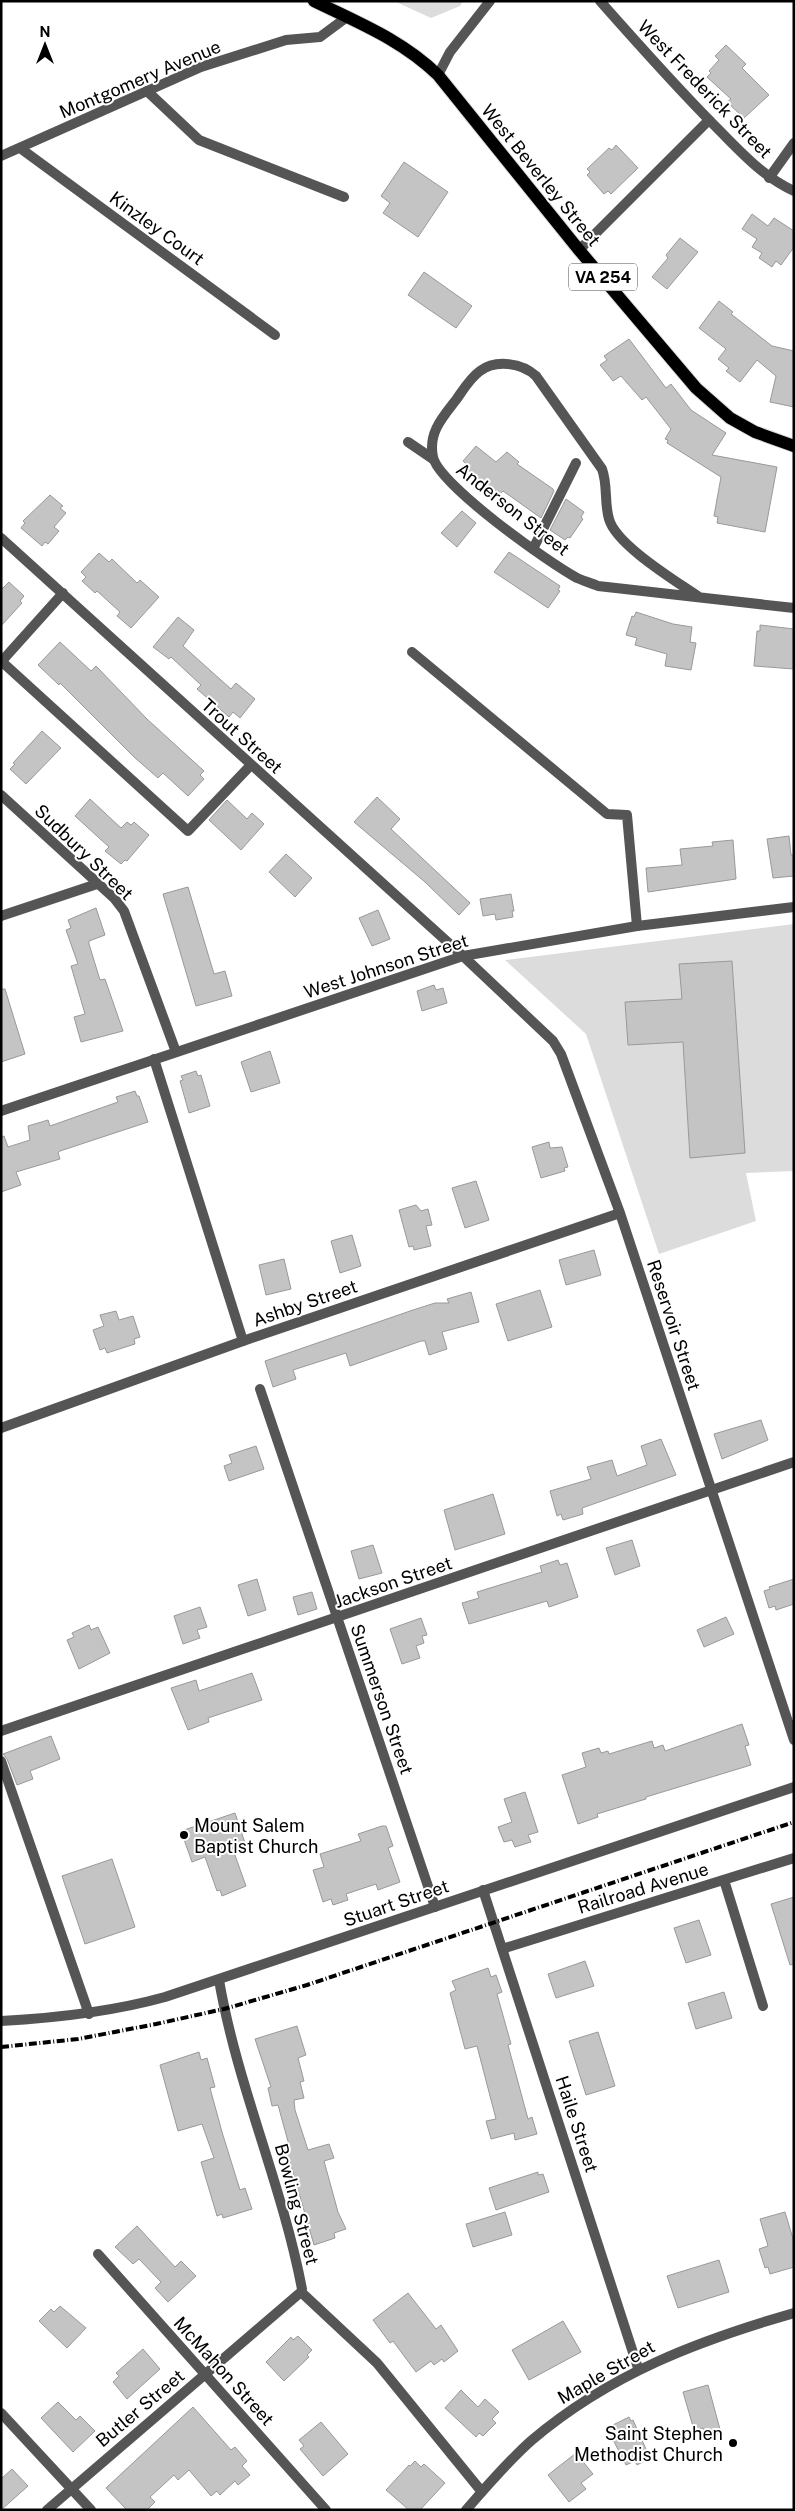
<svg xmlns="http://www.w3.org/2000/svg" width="795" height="2511" viewBox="0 0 795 2511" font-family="'Public Sans',sans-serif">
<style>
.green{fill:#dcdcdc}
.building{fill:#c4c4c4;stroke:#999}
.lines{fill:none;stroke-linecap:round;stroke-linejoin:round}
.primary-casing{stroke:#dbdbdb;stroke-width:14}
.service{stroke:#555;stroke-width:10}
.minor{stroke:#555;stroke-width:10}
.tertiary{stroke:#555;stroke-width:10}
.primary{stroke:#000;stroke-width:12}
.rail{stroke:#000;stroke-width:4;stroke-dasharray:8 2.5 1 2.5;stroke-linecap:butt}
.poi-dot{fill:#000;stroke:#fff;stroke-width:2}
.labels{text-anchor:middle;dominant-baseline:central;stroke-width:4;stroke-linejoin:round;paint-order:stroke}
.shield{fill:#fff;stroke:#4c4c4c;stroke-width:1}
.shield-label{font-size:16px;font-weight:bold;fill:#000}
.street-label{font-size:18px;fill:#000;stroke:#fff}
.poi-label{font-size:18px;fill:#000;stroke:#fff;text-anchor:start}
</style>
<rect width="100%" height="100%" fill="#fff"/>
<path class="green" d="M394 1H463L460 6 431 18Z
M794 924V1171L746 1173 756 1221 659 1254 586 1034 505 960Z"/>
<path class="building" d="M726 45 746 64 742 68 769 95 744 118 727 102 731 99 707 77 711 73 709 71 719 60 715 56Z
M616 145 638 168 611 194 608 191 604 194 587 175 590 172 587 169 609 148 612 150Z
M404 162 448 192 418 237 383 213 390 203 381 196Z
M752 214 768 226 774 218 794 231V247L781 265 776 261 772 267 759 258 762 253 752 247 757 239 742 229Z
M680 238 698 252 667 289 652 277 668 258 666 255Z
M424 272 472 306 456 328 408 295Z
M719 301 733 312 731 314 772 346 794 351V407L770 402 776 376 757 360 740 382 726 371 729 368 718 359 726 349 699 328Z
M629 339 666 388 671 384 691 410 726 433 712 455 777 467 765 532 717 523 718 517 714 516 721 477 667 443 668 440 665 439 671 429 646 397 642 400 621 376 613 381 600 365 607 360 604 356Z
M476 446 496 462 507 452 519 462 517 464 553 489 554 491 541 518 503 491 499 495 467 469 469 466 463 461Z
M50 495 63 506 60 508 66 513 54 527 59 531 48 544 45 542 42 546 21 528 25 523 23 521Z
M566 499 584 512 581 517 583 519 570 538 568 537 565 540 550 530Z
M462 511 476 523 457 547 441 533Z
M509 552 560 586 558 590 560 591 548 608 494 572Z
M99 553 109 562 112 559 137 583 140 580 159 597 131 628 117 616 120 612 97 591 95 593 82 581 86 577 81 572Z
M9 582 24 596 20 601 22 603 1 626V587L3 588Z
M636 612 673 624 692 627 690 642 696 643 691 670 665 666 667 654 635 645 637 638 626 635 632 616 634 617Z
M178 617 194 630 183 646 231 689 236 683 255 699 240 718 233 712 229 717 197 689 201 685 171 657 169 659 153 647Z
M760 625 794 629V669L754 666 757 631H760Z
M60 642 91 671 96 666 147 719 204 771 200 775 204 779 188 796 163 773 158 778 134 757 60 683 59 685 38 665Z
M42 731 61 748 26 784 10 769 15 764 13 763Z
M377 797 400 819 391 829 470 903 459 915 425 882 354 822Z
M90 799 121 828 127 822 131 825 134 822 149 835 127 861 125 860 121 864 105 851 109 847 75 816Z
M227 800 247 819 252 813 264 824 241 850 209 820Z
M789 836 791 855H794V876L773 878 767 839Z
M733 840 736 879 648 892 646 868 682 865 680 849 713 846 712 842Z
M286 854 312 878 295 897 269 872Z
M188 887 214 974 225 971 232 996 196 1006 163 894Z
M511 894 514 911H512L513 917 496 920 495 914 483 916 480 899Z
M96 908 105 935 89 941V944L100 980 105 979 123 1031 81 1042 74 1017 85 1014 71 966 78 964 66 930 71 928 68 920Z
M378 910 390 939 372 946 359 918Z
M732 961 745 1153 690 1158 683 1042 628 1045 625 1002 682 999 679 964Z
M434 985 436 990 443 988 447 1003 422 1011 417 991Z
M1 989H5L25 1054 1 1062Z
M270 1051 280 1083 251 1092 241 1062Z
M196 1071 198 1076 201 1075 210 1106 189 1113 180 1081 183 1080 181 1076Z
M135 1091 137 1096H139L148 1122 60 1151 58 1153 60 1159 16 1172 21 1185 1 1192V1137L4 1136 8 1147 30 1140 28 1126 48 1120 50 1126 118 1102 116 1097Z
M549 1142 550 1148 562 1147 568 1167 564 1168 565 1171 541 1178 532 1147Z
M476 1181 489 1220 465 1228 452 1188Z
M416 1205 421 1211 428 1209 432 1225 426 1226 431 1246 414 1250 413 1246 409 1247 399 1210Z
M352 1235 361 1266 340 1273 331 1241Z
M594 1250 601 1275 566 1285 559 1260Z
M284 1259 291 1289 266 1295 259 1265Z
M540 1290 552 1327 508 1341 496 1304Z
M471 1292 479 1322 442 1332 447 1349 429 1355 425 1341H421L350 1366 346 1353 293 1370 296 1379 273 1387 265 1361 413 1310 435 1303H449L447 1299Z
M116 1311 119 1320 133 1316 140 1337 134 1339 135 1344 107 1353 105 1348 100 1350 93 1330 104 1326 100 1315Z
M761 1420 768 1440 722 1459 714 1434Z
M661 1439 676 1475 582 1508 583 1514 563 1520 561 1514 557 1516 550 1491 591 1479 587 1467 612 1460 617 1476 647 1465 641 1446Z
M256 1446 264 1469 229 1481 224 1466 232 1463 229 1455Z
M493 1494 505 1534 455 1550 444 1510Z
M632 1540 640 1566 615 1575 606 1548Z
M373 1545 382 1573 359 1579 351 1551Z
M558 1560 560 1565 567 1563 578 1597 549 1607 547 1601 469 1624 462 1603 479 1598 477 1592 542 1572 540 1566Z
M257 1579 266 1610 248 1616 238 1585Z
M794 1579V1604L776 1610 775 1606 769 1608 764 1591 770 1589 769 1587Z
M312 1592 317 1609 298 1615 293 1597Z
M200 1607 207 1627 197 1630 200 1638 183 1644 174 1616Z
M726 1617 734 1634 704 1647 697 1630Z
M421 1618 427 1635 422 1636 424 1643 416 1646 420 1658 402 1664 390 1629Z
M89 1625 91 1630 98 1627 110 1653 79 1669 67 1640 74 1637 72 1633Z
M252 1673 262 1700 208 1718 209 1722 188 1730 171 1688 196 1680 199 1691Z
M742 1724 749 1745 745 1746 751 1765 646 1797V1799L597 1814 598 1817 578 1824 562 1775 586 1767 582 1753 599 1748 601 1753 608 1751 609 1754 652 1741 654 1748 663 1745 665 1751Z
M51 1736 60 1759 30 1771 33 1779 17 1785 7 1759 3 1754Z
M525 1792 538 1832 528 1835 531 1842 515 1847 512 1840 504 1842 498 1827 512 1822 504 1799Z
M235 1813 245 1843 232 1847 246 1886 222 1896 220 1890 217 1891 205 1857 192 1862 181 1831Z
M382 1826H386L393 1846 388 1848 400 1882 378 1890 376 1884 346 1894 348 1900 333 1905 331 1899 323 1902 313 1870 324 1867 320 1854 361 1841 358 1834Z
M112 1859 135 1927 85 1944 62 1876Z
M794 1897V1964L790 1965 771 1904Z
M699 1920 711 1955 686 1963 674 1928Z
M585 1961 594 1986 556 1998 548 1974Z
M488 1968 491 1977 496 1975 502 1992 497 1994 511 2044 508 2045 528 2119 532 2117 537 2134 515 2140 514 2133 491 2139 486 2121 496 2119 477 2046 465 2049 450 1993 456 1990 452 1981Z
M724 1992 732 2018 696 2029 688 2003Z
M297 2026 306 2055 298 2058 304 2081 300 2082 304 2098 294 2100 295 2110 308 2150 329 2144 334 2158 324 2161 338 2212 346 2229 334 2233 335 2238 314 2245 290 2162 288 2163 283 2147 289 2145 278 2105 272 2106 268 2088 271 2087 255 2039Z
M598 2032 615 2086 586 2095 569 2041Z
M199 2052 201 2060 207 2058 215 2087 210 2088 222 2132 240 2190 245 2188 252 2209 223 2218 222 2214 217 2216 201 2162 214 2158 202 2124 178 2131 160 2065Z
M538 2172V2175L543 2174 549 2192 496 2210 489 2188Z
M505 2212 512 2235 473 2247 466 2224Z
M785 2212 794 2242V2267L770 2274 768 2267 765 2268 759 2249 768 2246 760 2219Z
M137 2226 175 2267 181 2261 196 2276 168 2302 155 2288 161 2282 139 2259 133 2264 115 2247Z
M719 2260 729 2292 678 2308 667 2276Z
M408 2293 436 2329 441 2325 458 2351 444 2362 442 2359 434 2365 431 2361 416 2372 393 2341 390 2343 373 2320Z
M60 2306 86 2328 67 2348 39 2321 51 2309 54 2312Z
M563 2321 581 2352 529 2380 512 2350Z
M298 2336 312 2350 307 2355 309 2357 284 2381 266 2362 291 2337 293 2340Z
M143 2349 160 2369 127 2399 113 2382 119 2376 116 2373Z
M708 2385 721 2433 706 2437 703 2428 694 2430 683 2392Z
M461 2390 478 2407 485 2399 499 2412 492 2419 496 2423 483 2436 479 2433 476 2437 445 2408Z
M58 2402 76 2420 80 2416 95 2431 73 2452 41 2418Z
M193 2407 231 2450 235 2447 247 2461 242 2466 250 2475 238 2485 235 2481 220 2495 217 2491 211 2496 189 2470 178 2480 174 2475 150 2497 155 2502 147 2510H127L106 2488Z
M629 2417 631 2421 633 2420 650 2458 637 2465 635 2461 626 2465 607 2428Z
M321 2422 348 2454 323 2476 300 2449 304 2446 299 2440Z
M576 2453 593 2474 581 2483 586 2489 569 2502 548 2475Z
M415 2461 421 2467 424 2464 445 2483 420 2510H409L386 2490 409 2465 410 2466Z
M12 2469 28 2486 1 2510V2479Z"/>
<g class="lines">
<defs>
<path id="primary" d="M314 1C359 23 402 40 438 75L579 250 696 388 730 418 755 432 794 446"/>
</defs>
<use href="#primary" class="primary-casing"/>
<path class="service" d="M147 91 199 140 344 197
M769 178 794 143
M579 250 709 120
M408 442 433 459
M533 549 576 463
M412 652 607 814 627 815 637 926
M1 661 188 831 250 766
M154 1059 243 1341
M1 1761 89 2014"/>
<path class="minor" d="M20 148 275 335
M1 156 201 67 286 40 320 37 347 17
M1 538 463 956 553 1041 561 1054 620 1213 794 1740
M699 597C676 581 616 545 609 519 604 502 608 485 602 469L536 376C522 363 496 359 480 371 470 378 463 390 456 400 442 418 428 433 433 457 439 485 549 563 577 578 584 581 591 583 598 586L794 608
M1 662 63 593
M1 795 114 898 124 911 176 1052
M1 916 97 884
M1 1111 463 956 637 926 794 907
M260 1389 435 1907
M1 1428 243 1341 620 1213
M1 1731 794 1462
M724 1880 763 2006
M483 1890 638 2368
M502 1949 794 1858
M219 1980C237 2085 282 2184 302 2289L301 2292 377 2363 482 2492
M98 2254 326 2510
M1 2413 91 2510
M47 2510 301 2292
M466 2510C487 2486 508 2461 532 2440 610 2374 697 2341 794 2313"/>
<path class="tertiary" d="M600 1C638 44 676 87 717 128 741 152 762 176 794 191
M438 75 450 52 490 1
M1 2021C57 2018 111 2012 165 1997L794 1787"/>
<use href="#primary" class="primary"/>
<path class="rail" d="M1 2047 78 2039 156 2024 224 2009 307 1985 794 1822"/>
</g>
<g class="poi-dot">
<circle cx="184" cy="1835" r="5"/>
<circle cx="733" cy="2443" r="5"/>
</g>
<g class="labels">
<rect class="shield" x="569" y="263.5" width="68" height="27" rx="4"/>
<g class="shield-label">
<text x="603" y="277">VA 254</text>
</g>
<g class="street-label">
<text transform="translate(140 79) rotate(-23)">Montgomery Avenue</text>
<text transform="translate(705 89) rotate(46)">West Frederick Street</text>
<text transform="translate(541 175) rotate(51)">West Beverley Street</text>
<text transform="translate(157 228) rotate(36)">Kinzley Court</text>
<text transform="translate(513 509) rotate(38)">Anderson Street</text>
<text transform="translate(242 736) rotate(42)">Trout Street</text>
<text transform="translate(84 852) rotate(44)">Sudbury Street</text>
<text transform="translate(386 966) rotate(-18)">West Johnson Street</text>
<text transform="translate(305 1303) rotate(-19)">Ashby Street</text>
<text transform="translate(674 1325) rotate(72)">Reservoir Street</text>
<text transform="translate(393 1582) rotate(-19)">Jackson Street</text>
<text transform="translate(382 1699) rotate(71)">Summerson Street</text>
<text transform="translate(643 1888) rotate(-17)">Railroad Avenue</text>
<text transform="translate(396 1903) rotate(-19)">Stuart Street</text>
<text transform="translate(577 2124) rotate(72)">Haile Street</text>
<text transform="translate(297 2204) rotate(75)">Bowling Street</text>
<text transform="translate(224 2371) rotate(48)">McMahon Street</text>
<text transform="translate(606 2372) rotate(-30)">Maple Street</text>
<text transform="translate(140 2408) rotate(-40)">Butler Street</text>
</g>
<g class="poi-label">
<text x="194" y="1825">Mount Salem<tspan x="194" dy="21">Baptist Church</tspan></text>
<text x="723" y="2433" text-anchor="end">Saint Stephen<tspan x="723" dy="21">Methodist Church</tspan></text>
</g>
</g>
<rect width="795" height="2511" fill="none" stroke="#000000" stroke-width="5"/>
<g transform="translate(45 45)" stroke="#ffffff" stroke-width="4" paint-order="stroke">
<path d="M0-4L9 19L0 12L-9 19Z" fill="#000000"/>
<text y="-8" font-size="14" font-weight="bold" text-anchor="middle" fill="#000000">N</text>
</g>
</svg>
